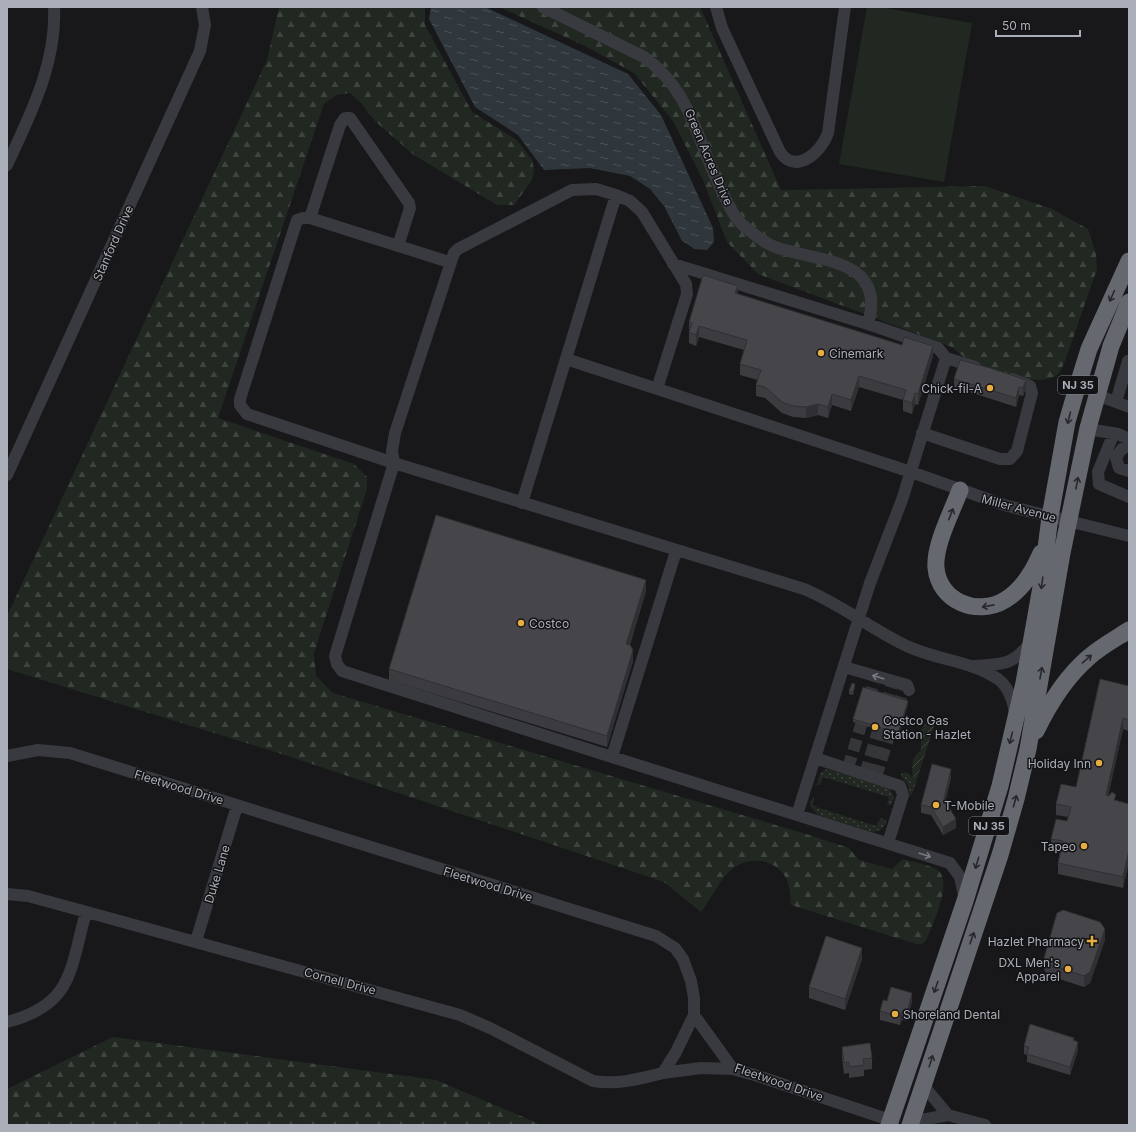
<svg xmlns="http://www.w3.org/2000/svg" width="1136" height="1132" viewBox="0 0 1136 1132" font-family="Inter,sans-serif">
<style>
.grass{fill:url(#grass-dots)}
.forest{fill:url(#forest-firs)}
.garden{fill:url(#garden-furrows)}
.pitch{fill:#202821}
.water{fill:url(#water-ripples)}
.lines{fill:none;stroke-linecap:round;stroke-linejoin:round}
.minor-tunnel{stroke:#35363a;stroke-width:12;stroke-dasharray:12 6;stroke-linecap:butt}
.minor{stroke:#393a3f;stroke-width:12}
.highway{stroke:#65686f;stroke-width:17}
.wall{fill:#3b3b40}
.shaded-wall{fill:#303034}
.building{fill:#45454a;stroke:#303034}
.oneway{stroke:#28282c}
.oneway2{stroke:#787a82}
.poi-dot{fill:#e7ad43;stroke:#131315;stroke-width:1.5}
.labels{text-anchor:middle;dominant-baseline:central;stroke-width:3;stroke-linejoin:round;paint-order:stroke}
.shield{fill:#131315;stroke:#7d8088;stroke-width:1}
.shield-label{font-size:11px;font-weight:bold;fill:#abafb9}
.street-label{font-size:12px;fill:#abafb9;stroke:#131315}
.poi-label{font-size:12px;fill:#abafb9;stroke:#131315;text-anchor:start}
</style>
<defs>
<pattern id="grass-dots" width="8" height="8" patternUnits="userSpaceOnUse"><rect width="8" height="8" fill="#202821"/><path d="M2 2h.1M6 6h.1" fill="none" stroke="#3e453f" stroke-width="1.8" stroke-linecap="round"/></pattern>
<pattern id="forest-firs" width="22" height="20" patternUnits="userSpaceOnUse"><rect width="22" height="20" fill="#202821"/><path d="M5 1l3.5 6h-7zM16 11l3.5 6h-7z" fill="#3e453f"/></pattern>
<pattern id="garden-furrows" width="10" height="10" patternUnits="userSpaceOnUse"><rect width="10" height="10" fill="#202821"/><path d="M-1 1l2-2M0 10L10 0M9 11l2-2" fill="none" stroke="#3e453f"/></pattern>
<pattern id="water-ripples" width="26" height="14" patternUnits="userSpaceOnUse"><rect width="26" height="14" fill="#2f373d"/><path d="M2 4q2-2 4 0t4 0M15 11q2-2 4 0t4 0" fill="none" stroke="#4a5157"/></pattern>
</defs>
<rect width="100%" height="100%" fill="#18181a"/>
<path class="grass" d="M827 769 889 788 894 796 892 804 887 806 889 797 823 777 820 785H817L820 773Z
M905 772C916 775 916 790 910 797L908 785 900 775Z
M814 797 813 806 876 826 881 818 886 820V824L880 830 873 832 818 815 810 806 811 800Z"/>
<path class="forest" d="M279 7H425V25L472 112 517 140 532 160 534 170 532 180 514 205H497L414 155 376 122 361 103 350 93 336 95 324 104 218 418 354 464 367 477V489L314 653 316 676 333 693 809 835 849 848 859 860 892 869 903 859C913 862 926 864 936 869 955 879 932 926 926 941L922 944H916L791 905C790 897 790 886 786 878 775 858 749 856 732 869 721 878 710 900 701 912L664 882 285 755 7 669V616L267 60Z
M499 7H700L781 190 985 186 1052 209 1088 229 1096 254 1097 269 1065 361C1063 365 1061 371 1058 374 1041 389 986 371 969 360 963 357 957 351 952 347L758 274 727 242 703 180 673 121 634 73 585 46Z
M113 1037 436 1080 542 1125H7V1089Z"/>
<path class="garden" d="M927 722 935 723 913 792C915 777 906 761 921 750V730Z"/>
<path class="pitch" d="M867 7H880L972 23 944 182 839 164Z"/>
<path class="water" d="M431 7H485L628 74 661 115 713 228 714 242 707 250 695 249 682 241 664 206 650 189 630 176 590 168 544 170 518 135 475 107 429 19Z"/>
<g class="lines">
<path class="minor-tunnel" d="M848 768 876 676
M865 774 893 681
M876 777 905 685"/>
<path class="minor" d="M543 7 644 57C692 91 697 142 722 191 728 204 734 218 745 227 754 234 764 243 775 247 817 262 887 257 868 324
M716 7 722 28 780 152C796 176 822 151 828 133L845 7
M7 165C30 115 57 63 54 7
M310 218 340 125 345 118H350L409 203 410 208 398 246
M449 262 310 218H303L297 220 240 399V405L247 414 394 463 335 656 337 664 342 671 612 757
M673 264 868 324 938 348 946 358 902 500 870 583 797 815
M946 358 975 367
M566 359 911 472 1004 505 1129 536
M657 389 687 294 686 284 642 212 630 201 616 195 596 189 572 190 458 249 454 253 395 433 392 451 394 463 804 589C841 604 872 630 909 647 938 660 971 661 998 679 1009 687 1013 701 1015 713
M1097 395 1129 407
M1116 402 1128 361
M1088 429 1118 434 1129 439
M922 433 1000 459H1010L1017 451 1032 393 1030 386 1012 379
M1114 433 1098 472 1099 484 1129 497
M1129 446 1122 449 1116 457 1119 468 1129 471
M7 475 200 51 205 25 202 7
M522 503 616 195
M676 551 612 757 950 863 960 877 965 900
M974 666C1003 664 1012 666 1031 642
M844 667 907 685 909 690
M7 756 38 750 70 753 656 936 675 948 683 959 691 981 694 998V1015L733 1069 758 1076 890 1120
M815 758 900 786 903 795 888 843
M7 894 28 896 105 917 460 1015 490 1028 593 1081C618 1085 639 1079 663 1073L676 1052 694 1015
M196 941 237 806
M7 1022C73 1005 70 970 86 912
M663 1073 701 1068 733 1069
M923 1085 948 1115
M911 1122 948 1115 985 1125"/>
<path class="highway" d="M960 490C952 512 934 545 936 568 939 601 977 617 1005 600 1023 589 1033 572 1041 553
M1036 731C1049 704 1065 678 1088 658 1100 647 1115 639 1129 630
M889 1125 965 901 1000 786 1024 683 1041 587 1050 517 1067 422 1076 391 1089 349 1129 261
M910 1125 1000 855 1016 799 1028 749 1062 553 1088 428 1111 346 1129 302"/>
</g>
<path class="wall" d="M738 294 933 356 918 405 915 404 912 414 903 411V400L859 387 851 411 832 405 828 418 818 415 806 418 793 417 782 413 765 398 756 396V385L758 380 740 375V364L744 350 699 337 696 346 689 343V322Z
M960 360 1026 388 1023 396 1019 395 1016 407 954 387V379Z
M646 591 630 645 633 661 607 747 389 680V669Z
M1129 686V731L1123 729 1108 796 1116 800 1129 804V861L1123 888 1058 874V863L1060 852 1051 850V839L1067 821 1068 817 1056 815V804L1076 787Z
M855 687 853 695 849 694V691Z
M908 704 898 736 853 722V719Z
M951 778 945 802 956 828 943 835 931 815 921 813V805Z
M1105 940 1090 983 1084 987 1047 975 1044 969V958Z
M862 959 845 1010 809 998V987Z
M887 1001H912L907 1021 902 1020 900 1025 880 1020V1011Z
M1074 1040 1078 1050 1070 1075 1027 1062V1055L1024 1054V1046Z
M842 1047 872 1058V1069L864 1070V1076L849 1078V1073L844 1074 842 1058Z"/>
<path class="shaded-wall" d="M738 286V297L735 293Z
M699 326V337L696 346V335Z
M933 346V356L918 405V394Z
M859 376V387L851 411V400Z
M1026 380V388L1023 396V388Z
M1019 387V395L1016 407V398Z
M915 393V404L912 414V403Z
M832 394V405L828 418V407Z
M818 404V415L806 418V407Z
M646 580V591L626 655V644Z
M633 650V661L607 747V736Z
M908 701V704L898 736V733Z
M1123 718V729L1106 806V795Z
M951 769V778L944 807V799Z
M956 819V828L943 835V827Z
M1129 850V861L1123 888V877Z
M1105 929V940L1090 983 1084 987V976Z
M862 948V959L845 1010V999Z
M912 993V1001L907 1021V1013Z
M902 1011V1020L900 1025V1017Z
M1078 1042V1050L1070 1075V1067Z"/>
<path class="building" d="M703 275 738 286 735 293 902 345 904 337 933 346 918 394 915 393 912 403 903 400 906 390 859 376 851 400 832 394 828 407 818 404 806 407 793 406 782 402 765 387 756 385 761 370 740 364 747 340 699 326 696 335 689 332 692 323 689 322Z
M960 360 990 368 1026 380 1023 388 1019 387 1016 398 954 379Z
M436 515 646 580 626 644 630 645 633 650 607 736 389 669Z
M1100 679 1129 686V720L1123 718 1106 795 1109 796 1112 792 1116 795 1114 800 1129 804V850L1123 877 1058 863 1063 841 1051 839 1056 819 1067 821 1071 807 1056 804 1061 784 1076 787Z
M852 683 855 684 853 692 849 691Z
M863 687 908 701 898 733 853 719Z
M932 764 951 769 944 799 956 819 943 827 931 807 921 805Z
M1063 910 1100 922 1105 929 1090 972 1084 976 1047 964 1044 958 1057 913Z
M826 936 862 948 845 999 809 987Z
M891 987 912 993 907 1013 902 1011 900 1017 880 1011 883 1000 887 1001Z
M1030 1024 1074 1038 1073 1040 1078 1042 1070 1067 1027 1054 1029 1047 1024 1046Z
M870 1043 872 1058 863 1059 864 1065 849 1067V1062L844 1063 842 1047Z"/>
<defs><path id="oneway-shaft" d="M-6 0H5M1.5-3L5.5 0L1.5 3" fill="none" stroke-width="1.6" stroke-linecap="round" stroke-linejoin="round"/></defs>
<g class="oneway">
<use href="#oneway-shaft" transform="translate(1112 296) rotate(114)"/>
<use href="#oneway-shaft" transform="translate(1069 418) rotate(104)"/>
<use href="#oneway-shaft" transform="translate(1077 483) rotate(-79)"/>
<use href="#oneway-shaft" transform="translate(951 514) rotate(-69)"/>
<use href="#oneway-shaft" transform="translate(1042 583) rotate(98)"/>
<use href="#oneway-shaft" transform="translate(988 606) rotate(169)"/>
<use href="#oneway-shaft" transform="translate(1087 659) rotate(-41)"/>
<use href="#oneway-shaft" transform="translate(1041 673) rotate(-80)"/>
<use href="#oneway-shaft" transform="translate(1011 738) rotate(104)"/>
<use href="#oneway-shaft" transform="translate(1015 801) rotate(-75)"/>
<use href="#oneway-shaft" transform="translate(977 863) rotate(107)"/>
<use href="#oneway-shaft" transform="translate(972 938) rotate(-71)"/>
<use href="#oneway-shaft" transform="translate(936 987) rotate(109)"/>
<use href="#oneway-shaft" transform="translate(931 1061) rotate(-72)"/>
</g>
<g class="oneway2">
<use href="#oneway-shaft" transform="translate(878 677) rotate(-163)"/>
<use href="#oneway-shaft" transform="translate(925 855) rotate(18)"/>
</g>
<g class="poi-dot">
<circle cx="821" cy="353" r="4"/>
<circle cx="990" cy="388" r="4"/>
<circle cx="521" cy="623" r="4"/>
<circle cx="875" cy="727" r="4"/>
<circle cx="1099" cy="763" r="4"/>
<circle cx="936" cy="805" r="4"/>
<circle cx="1084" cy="846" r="4"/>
<path d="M1090 935h4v4h4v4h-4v4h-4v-4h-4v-4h4z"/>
<circle cx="1068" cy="969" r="4"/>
<circle cx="895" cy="1014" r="4"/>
</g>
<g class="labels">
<g class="shield">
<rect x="1058" y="376" width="40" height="18" rx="3"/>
<rect x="969" y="817" width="40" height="18" rx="3"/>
</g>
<g class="shield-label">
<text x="1078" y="385">NJ 35</text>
<text x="989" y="826">NJ 35</text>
</g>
<g class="street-label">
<text transform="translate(709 157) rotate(67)">Green Acres Drive</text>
<text transform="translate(113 243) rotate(-66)">Stanford Drive</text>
<text transform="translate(1019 508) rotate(15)">Miller Avenue</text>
<text transform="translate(179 787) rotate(17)">Fleetwood Drive</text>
<text transform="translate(217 874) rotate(-73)">Duke Lane</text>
<text transform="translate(488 884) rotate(17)">Fleetwood Drive</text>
<text transform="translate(340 981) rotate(15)">Cornell Drive</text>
<text transform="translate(779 1082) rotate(19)">Fleetwood Drive</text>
</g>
<g class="poi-label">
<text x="829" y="353">Cinemark</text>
<text x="982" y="388" text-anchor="end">Chick-fil-A</text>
<text x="529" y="623">Costco</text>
<text x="883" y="720">Costco Gas<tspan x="883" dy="14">Station - Hazlet</tspan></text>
<text x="1091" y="763" text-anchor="end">Holiday Inn</text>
<text x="944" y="805">T-Mobile</text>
<text x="1076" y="846" text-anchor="end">Tapeo</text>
<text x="1084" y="941" text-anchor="end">Hazlet Pharmacy</text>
<text x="1060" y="962" text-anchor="end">DXL Men's<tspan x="1060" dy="14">Apparel</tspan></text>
<text x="903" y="1014">Shoreland Dental</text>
</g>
</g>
<rect width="1136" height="1132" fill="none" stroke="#abafb9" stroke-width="16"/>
<path d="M996 30v6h84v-6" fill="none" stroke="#abafb9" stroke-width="2"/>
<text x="1002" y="30" font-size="12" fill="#abafb9" stroke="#131315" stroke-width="3" paint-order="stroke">50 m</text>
</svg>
